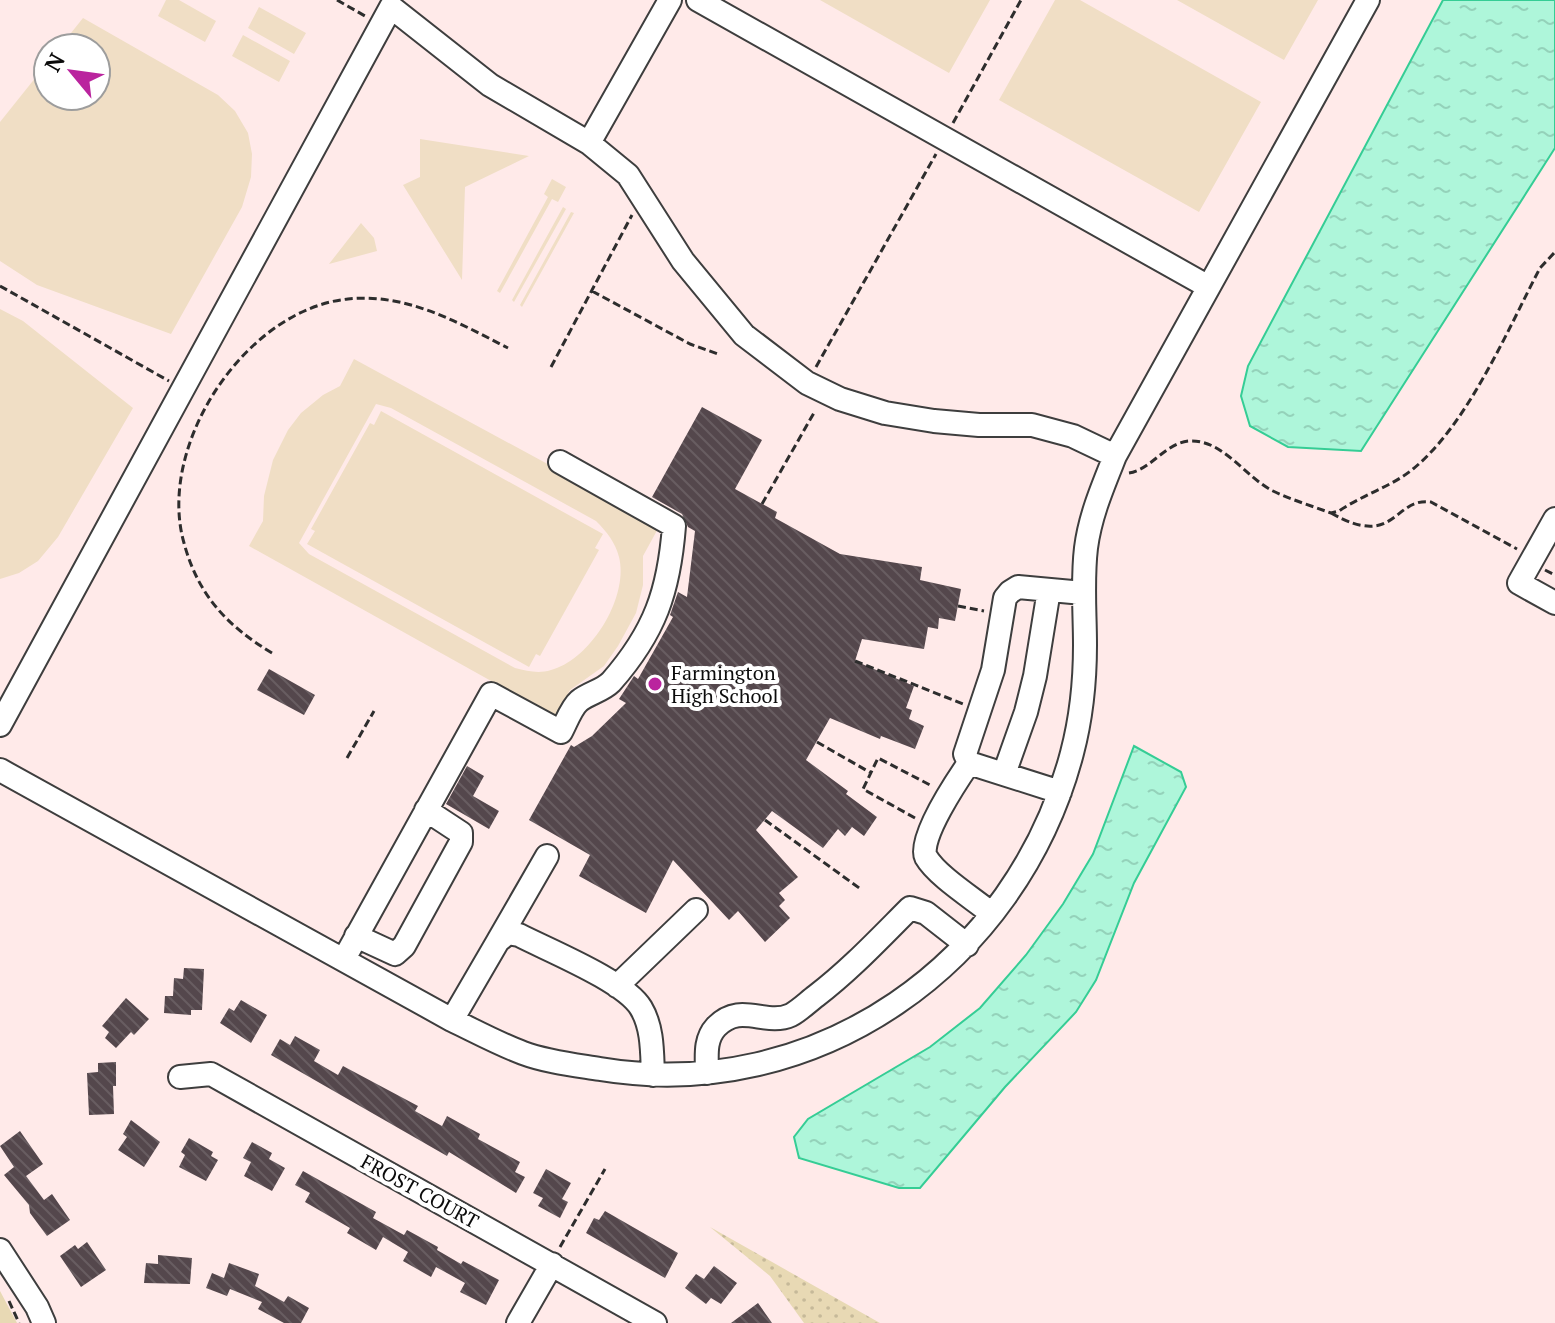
<svg xmlns="http://www.w3.org/2000/svg" width="1555" height="1323" viewBox="0 0 1555 1323" font-family="'PT Serif',serif">
<style>
.grass{fill:url(#grass-dots)}
.park{fill:#e8d9b4}
.pitch{fill:#f0dec5;fill-rule:evenodd}
.water{fill:url(#water-ripples);stroke:#35cd95;stroke-width:2}
.building{fill:url(#building-back-hatch)}
.lines{fill:none;stroke-linecap:round;stroke-linejoin:round}
.minor-casing{stroke:#3e3e3e;stroke-width:26}
.path{stroke:#2d2d2d;stroke-width:3;stroke-dasharray:8 4;stroke-linecap:butt}
.minor{stroke:#fff;stroke-width:22}
.poi-dot{fill:#ba249e;stroke:#fff;stroke-width:3}
.labels{text-anchor:middle;dominant-baseline:central;stroke-width:8;stroke-linejoin:round;paint-order:stroke}
.poi-label{font-size:20px;fill:#0b0b0b;stroke:#fff;text-anchor:start}
.street-label{font-size:20px;fill:#0b0b0b;stroke:#fff}
</style>
<defs>
<pattern id="grass-dots" width="8" height="8" patternUnits="userSpaceOnUse" patternTransform="scale(2)"><rect width="8" height="8" fill="#e8d9b4"/><path d="M2 2h.1M6 6h.1" fill="none" stroke="#c6b999" stroke-width="1.8" stroke-linecap="round"/></pattern>
<pattern id="water-ripples" width="26" height="14" patternUnits="userSpaceOnUse" patternTransform="scale(2)"><rect width="26" height="14" fill="#aef6da"/><path d="M2 4q2-2 4 0t4 0M15 11q2-2 4 0t4 0" fill="none" stroke="#94d2ba"/></pattern>
<pattern id="building-back-hatch" width="6" height="6" patternUnits="userSpaceOnUse" patternTransform="scale(2)"><rect width="6" height="6" fill="#54474c"/><path d="M-1 5l2 2M0 0l6 6M5-1l2 2" fill="none" stroke="#685d61"/></pattern>
</defs>
<rect width="100%" height="100%" fill="#ffeae9"/>
<path class="grass" d="M710 1227 880 1323H804L770 1276Z"/>
<path class="park" d="M0 1291 17 1323H0Z"/>
<path class="pitch" d="M166 0H179L216 21 205 42 158 16Z
M820 0H990L949 73Z
M1055 0H1080L1261 102 1199 212 999 100Z
M1177 0H1318L1284 60Z
M259 7 306 33 294 54 248 28Z
M83 18 218 95 235 111 248 133 252 154 251 177 242 207 171 334 37 285 0 261V122L48 62V96H96V48H59Z
M243 35 290 61 279 82 232 56Z
M420 139 529 156 465 187 462 280 403 185 420 177Z
M552 179 566 187 558 202 552 199 500 293 497 291 548 197 544 194Z
M563 207 566 209 514 302 512 300Z
M571 212 574 213 522 307 520 305Z
M361 223 374 238 377 251 329 264Z
M0 309 23 321 133 408 58 537 38 561 19 573 0 579Z
M354 359 660 525 643 556V585L636 613 618 646 604 666 570 690 556 717 249 546 263 521 264 496 273 460 288 430 301 413 323 395 340 386ZM376 404 391 408 596 521C607 532 615 542 619 557 629 597 591 659 551 670 538 674 528 671 515 668L309 554 299 543Z
M381 411 603 534 595 548 599 550 540 656 536 654 529 667 307 544 315 531 311 529 370 423 374 425Z"/>
<path class="water" d="M1443 0H1555V148L1361 451 1288 447 1250 426 1241 396 1248 366Z
M1134 746 1181 772 1186 787 1134 883 1096 980 1076 1012 1005 1087 920 1188H899L799 1158 794 1137 808 1119 930 1047 980 1008 1026 955 1063 904 1093 854Z"/>
<path class="building" d="M702 407 762 440 735 489 777 512 775 518 840 554 922 567 920 580 961 589 955 621 939 618 938 629 928 627 924 649 862 639 855 661 914 686 906 708 912 710 909 719 924 726 915 749 881 736 880 739 830 718 806 760 848 791 846 794 877 817 864 836 852 827 845 836 838 829 823 848 772 811 756 830 798 877 779 893 785 900 779 906 790 918 765 942 738 911 729 920 673 860 646 913 579 876 590 855 529 820 571 745 574 747 592 736 626 703 619 699 634 676 638 679 673 617 670 615 678 592 687 597 695 531 688 527 682 514 652 497Z
M269 669 315 695 304 715 257 690Z
M467 766 484 776 473 796 499 811 489 829 446 804Z
M184 968 204 969 202 1010H191V1015L164 1013 165 996H173L174 978 183 979Z
M126 998 149 1019 134 1035 131 1032 116 1048 105 1038 109 1032 102 1026Z
M241 1000 267 1015 251 1043 220 1023 229 1008 234 1011Z
M295 1036 320 1050 314 1061 338 1075 343 1066 418 1106 415 1111 442 1126 447 1116 480 1134 478 1139 520 1162 515 1172 525 1177 516 1193 449 1152 447 1156 271 1055 280 1039 290 1045Z
M116 1062V1086H113L114 1114 89 1115 87 1073 98 1072V1063Z
M131 1120 160 1142 144 1167 118 1150 127 1137 123 1134Z
M20 1131 43 1164 26 1176 44 1200 52 1194 70 1220 47 1236 30 1213 29 1205 4 1175 14 1167 0 1146Z
M189 1138 213 1152 211 1156 218 1160 206 1181 179 1167 185 1155 181 1152Z
M252 1142 272 1153 269 1159 285 1168 272 1191 244 1176 251 1162 243 1158Z
M546 1169 571 1183 562 1199 568 1202 560 1218 538 1206 543 1198 533 1193Z
M303 1171 376 1212 373 1218 404 1235 407 1230 438 1247 437 1250 461 1264 463 1261 499 1280 486 1305 460 1292 465 1283 436 1267 431 1277 403 1261 408 1252 383 1237 376 1250 347 1233 350 1228 305 1202 310 1193 295 1185Z
M605 1211 678 1253 665 1278 586 1233 594 1218 599 1220Z
M87 1242 106 1270 81 1287 60 1256 75 1245 78 1249Z
M158 1255 192 1258 190 1284 144 1283 146 1263 158 1264Z
M229 1263 259 1274 255 1286 284 1302 288 1296 309 1308 301 1323H284L258 1309 262 1302 230 1289 227 1296 206 1288 212 1273 224 1278Z
M714 1266 737 1283 721 1304 711 1298 706 1304 685 1288 696 1274 704 1279Z
M758 1303 772 1323H731Z"/>
<g class="lines">
<defs>
<path id="minor" d="M698 0 1207 286
M589 143 628 175 683 261 744 335 807 383 840 399 885 413 934 421 979 425H1032L1073 436 1115 456
M1555 519 1519 583 1555 603
M0 725 391 7 490 85 589 143 670 0
M969 763C958 779 917 840 926 857 937 876 974 899 992 914
M0 770 452 1020C475 1031 499 1044 523 1053 547 1062 575 1065 600 1069 816 1105 1017 963 1072 753 1081 719 1085 680 1085 645 1085 613 1082 581 1086 548 1090 516 1103 486 1115 456L1368 0
M1004 774 1026 712 1035 676 1049 590
M1060 792 969 763 965 754 993 670 1005 598 1010 592 1018 587 1083 593
M356 936 395 954 404 946 461 842V833L426 810
M498 941 547 856
M344 959 491 694 561 732C566 723 571 708 579 701 589 693 602 691 611 682 655 632 669 591 674 526L560 462
M617 986 696 910
M452 1020 498 941 508 933 519 935C550 951 625 981 641 1008 653 1028 652 1053 653 1075
M707 1073C707 1057 704 1040 716 1027 741 1001 765 1027 791 1015 800 1010 808 1002 816 996 850 970 879 939 910 908L926 913 967 945
M180 1077 211 1074 655 1323
M0 1250 37 1307 44 1323
M518 1323 552 1264"/>
</defs>
<use href="#minor" class="minor-casing"/>
<path class="path" d="M337 0 365 16
M953 123 1021 0
M0 286 169 381
M592 291 690 344 718 354
M551 367 632 215
M816 367 936 154
M1129 473C1152 469 1165 443 1189 441 1223 439 1245 477 1273 491 1292 500 1312 506 1331 513L1339 511C1362 495 1391 487 1413 469 1468 424 1507 331 1540 268L1555 252
M762 504 815 411
M1331 513C1396 550 1393 497 1431 502L1517 549
M1545 570 1555 575
M958 606 984 611
M272 653C227 626 198 595 184 543 156 445 246 309 348 299 407 293 457 322 508 348
M855 661 963 704
M817 742 871 773
M347 758 374 711
M915 818 863 789 878 758 932 786
M765 820 862 890
M560 1247 605 1169
M9 1301 19 1323"/>
<use href="#minor" class="minor"/>
</g>
<circle class="poi-dot" cx="655" cy="684" r="8"/>
<g class="labels">
<g class="poi-label">
<text x="671" y="672">Farmington<tspan x="671" dy="23">High School</tspan></text>
</g>
<g class="street-label">
<text transform="translate(420 1191) rotate(29)">FROST COURT</text>
</g>
</g>
<g transform="translate(72 72) rotate(299)"><circle r="38" fill="#ffffff" stroke="#9d9d9d" stroke-width="2"/>
<path d="M0-6L14 30L0 20L-14 30Z" fill="#ba249e"/>
<text y="-12" font-size="22" font-weight="bold" text-anchor="middle" fill="#0b0b0b">N</text>
</g>
</svg>
